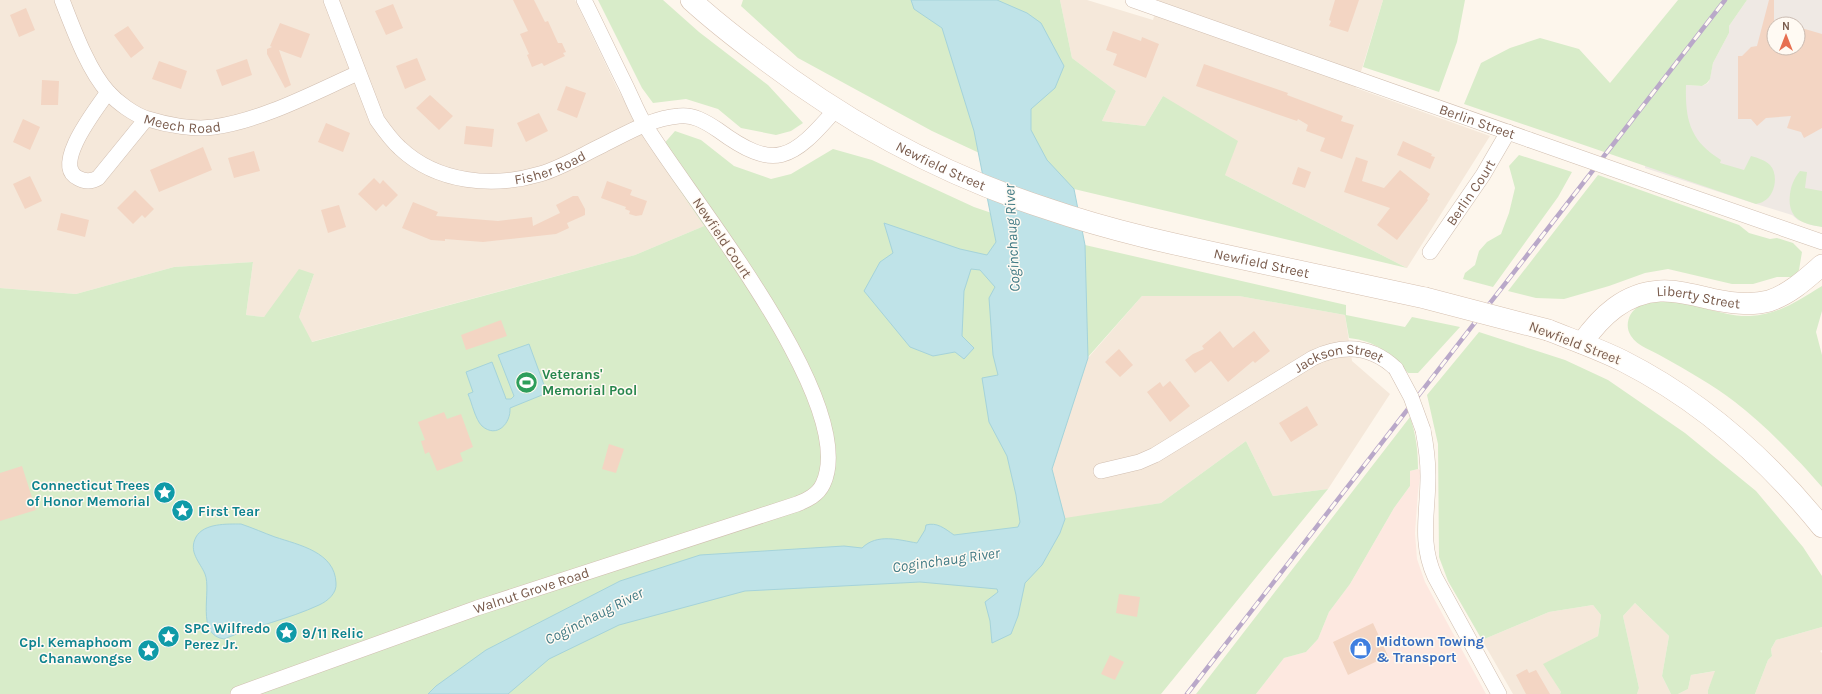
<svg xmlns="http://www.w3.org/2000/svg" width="1822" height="694" viewBox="0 0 1822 694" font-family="Karla,sans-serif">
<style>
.residential{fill:#f5e8da}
.commercial{fill:#fde8e0}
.industrial{fill:#efe9e4;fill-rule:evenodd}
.green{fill:#d8ecc9}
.water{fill:#bfe3e8;stroke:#a5d3da}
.building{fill:#f3d5c3}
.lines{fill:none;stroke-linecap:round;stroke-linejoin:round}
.street-casing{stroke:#d1beb0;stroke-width:16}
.secondary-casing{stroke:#d6c0b0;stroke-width:22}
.street{stroke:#fff;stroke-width:15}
.secondary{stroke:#fff;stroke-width:21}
.rail-casing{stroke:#b9a8c9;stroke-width:4.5}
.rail{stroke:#fffaf3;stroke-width:3;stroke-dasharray:9;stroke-linecap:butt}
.street-bridge-casing{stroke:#d1beb0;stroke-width:16;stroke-linecap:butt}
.secondary-bridge-casing{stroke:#d6c0b0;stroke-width:22;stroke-linecap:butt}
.street-bridge{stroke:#fff;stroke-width:15}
.secondary-bridge{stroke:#fff;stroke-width:21}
.labels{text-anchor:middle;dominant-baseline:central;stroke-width:3;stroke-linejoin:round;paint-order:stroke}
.street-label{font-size:14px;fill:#7a5c4d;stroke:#fffaf3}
.leisure-label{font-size:14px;font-weight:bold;fill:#27864d;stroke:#fffaf3;text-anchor:start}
.culture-label{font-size:14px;font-weight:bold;fill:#0d838f;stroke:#fffaf3;text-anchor:start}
.shop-label{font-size:14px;font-weight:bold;fill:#366cbe;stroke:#fffaf3;text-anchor:start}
.water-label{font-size:15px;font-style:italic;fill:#437c86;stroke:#fffaf3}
</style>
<rect width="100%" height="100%" fill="#fdf6ec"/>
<path class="residential" d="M0 0H575L617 88 655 154 704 226 635 255 311 342 299 317 314 274 264 317 246 315 253 262 174 267 76 294 0 288Z
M1060 0H1087L1153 20 1159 0H1383L1356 88 1490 136 1407 268 1225 175 1163 96 1145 126 1102 121 1116 91 1072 58Z
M1142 296H1239L1345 315 1352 361 1390 394 1328 489 1273 496 1246 441 1161 503 1065 519 1052 469 1088 358Z
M1635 603 1669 636 1662 676 1671 694H1637L1639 688 1623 616Z
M1593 605 1601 615 1598 636 1544 664 1561 692 1560 694H1513L1482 640 1549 612Z
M1822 627V650L1820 651 1822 653V694H1755L1768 660 1772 656 1771 649 1776 640Z
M1716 671 1708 690V694H1678L1688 689 1691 675Z"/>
<path class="commercial" d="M1418 469 1421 471 1418 491 1415 533 1417 559 1425 582 1486 694H1256L1284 658 1306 652 1318 639 1329 612 1350 584 1394 508 1410 486V471Z"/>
<path class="industrial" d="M1747 0H1822V227L1811 225 1798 220 1792 215 1756 204 1645 168 1647 139 1686 85 1702 86 1708 83 1710 78 1713 63 1729 33V26ZM1774 24H1798V48H1774Z"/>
<path class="green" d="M598 0H663L699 32 768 85 803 123 791 131 776 135 741 128 718 109 686 99 653 103 642 88Z
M743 0H1060L1072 58 1116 91 1102 121 1145 126 1163 96 1238 141 1225 175 1407 268 1074 189 1018 171 932 131 798 58 741 6Z
M1383 0H1465L1457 42 1439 92 1363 67Z
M1678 0H1747L1729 26V33L1713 63 1710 79 1707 83 1702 86 1686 85C1685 120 1690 141 1721 160L1720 163 1744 170 1751 156C1758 158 1765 160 1770 165 1779 175 1775 195 1764 201 1762 203 1758 203 1756 204L1464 104 1481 63 1510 48 1540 38 1579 49 1610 83Z
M675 131 701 140 734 166 771 179 791 174 833 149 872 160 974 207 1085 245 1346 305V315L1405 327 1412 317 1460 327 1418 373H1408C1391 354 1376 341 1349 338L1345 315 1239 296H1142L1088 357 1052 469 1065 518 1161 503 1246 441 1273 496 1328 489 1161 694H0V288L76 294 174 267 253 262 246 315 264 317 299 269 314 274 299 317 312 342 635 255 704 226 655 154Z
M1519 155 1572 172 1558 197 1493 287 1463 279 1465 273 1475 265 1479 251 1487 242 1501 234 1509 213 1515 188 1509 166Z
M1800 171 1807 172 1805 188 1822 191V227C1801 224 1787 218 1790 194 1791 186 1794 178 1800 171Z
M1598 175 1739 225 1749 233 1770 239 1777 238 1793 243 1802 252 1799 270 1794 277H1777L1753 284H1732L1668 269 1645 273 1609 286 1564 299 1536 298 1508 291Z
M1822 286V311L1816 332 1822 355V487C1798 459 1765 425 1735 402 1713 385 1688 371 1663 357 1653 351 1637 346 1631 336 1624 326 1629 312 1638 307 1669 288 1716 318 1750 316 1778 315 1799 300 1822 286Z
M1479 332 1565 360 1608 380 1685 433 1756 491 1803 547 1822 576V627L1776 640 1771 649 1772 656 1768 660 1755 694H1708V690L1715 671 1691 675 1688 689 1678 694H1671L1662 676 1669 636 1635 603 1623 616 1639 688 1637 694H1560L1561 692 1543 664 1598 636 1601 615 1593 605 1549 612 1482 640 1448 581 1439 557 1438 444 1427 395Z
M1410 417C1416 434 1418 451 1418 469L1410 471V486L1394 508 1350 584 1329 612 1318 639 1306 652 1284 658 1256 694H1196Z"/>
<path class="water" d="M911 0H997L1027 13 1041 23 1064 66 1055 88 1031 109V130L1047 160 1074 189 1085 245 1088 358 1052 469 1065 519 1060 533 1042 565 1025 583 1018 616 1011 634 992 643 990 621 985 602 998 592 997 589 920 582 745 591 619 625 549 659 508 694H428L436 686 486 650 620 581 700 555 844 546 862 548C877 533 899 540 917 543L925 530 926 525C937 522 944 528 954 535L1018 527 1020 522 1016 495 1007 456 989 422 982 378 998 375 993 355 989 298 995 287 980 270 971 269 964 291 962 336 974 348 964 359 955 352 933 356 910 347 864 291 880 262 893 253 884 223 960 249 987 255 996 242 974 131 942 28 914 9Z
M529 344 547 393 510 408C511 423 497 439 482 426 475 419 472 403 468 394L473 392 466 372 492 362 505 396 506 399H511L514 396 498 355Z
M241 524C253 528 264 533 275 537 299 545 335 552 336 583 337 593 328 601 319 605 289 619 255 626 224 639 195 635 212 591 205 574 200 562 188 552 196 537 204 523 227 524 241 524Z"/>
<path class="building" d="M513 0H534L545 22 548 21 558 43H562L566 52 563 53 565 56 544 66 542 63 532 67 527 55 529 54 520 34 528 31Z
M1335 0H1359L1348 32 1329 26 1331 21 1329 20Z
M1769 0H1774V48H1798V27L1822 34V128L1804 138 1801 132 1787 128 1791 116 1766 118 1757 126 1751 119H1738V56H1742L1751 47 1757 46Z
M393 4 403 28 386 35 375 11Z
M26 8 35 30 19 37 10 15Z
M280 23 310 34 301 58 279 50 291 85 285 88 267 54V49L272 47 270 46Z
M128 26 144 48 131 58 114 35Z
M1113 31 1141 41 1142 37 1159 44 1146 78 1113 65 1117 54 1106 50Z
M417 58 426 80 405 89 396 66Z
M247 59 252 75 222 86 216 70Z
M159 61 187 71 181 89 152 79Z
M1204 64 1288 93 1287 95 1343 116 1341 121 1354 125 1342 159 1320 151 1325 138 1306 131 1308 125 1298 119 1297 121 1196 86Z
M42 80 59 81 58 105H41Z
M566 86 586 93 577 118 557 110Z
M430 95 453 116 439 130 416 108Z
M539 113 548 131 526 142 517 123Z
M23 119 40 127 30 150 13 142Z
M326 123 350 133 343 152 318 142Z
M466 126 494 129 492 147 464 144Z
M1403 141 1432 154 1431 156 1435 157 1430 169 1397 155Z
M203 147 212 170 159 192 150 170Z
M254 151 260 171 234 178 228 158Z
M1356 157 1368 161 1362 181 1384 188 1400 170 1430 194 1427 199 1428 200 1397 240 1377 225 1390 208 1344 192Z
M1298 167 1311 172 1305 188 1292 184Z
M30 176 42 201 25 209 13 184Z
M374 178 380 184 383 180 398 195 386 207 383 204 376 211 358 194Z
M607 181 632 190 630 195 647 201 642 215 636 216 629 214 630 211 625 209 626 207 601 198Z
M135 190 154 209 145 218 142 215 133 224 117 208Z
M573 196H578L585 209V215L567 223 569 228 556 234 483 242 445 239V241L431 240 402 228 413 202 438 212 436 216 498 221 532 217 533 226 560 213 556 205Z
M339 205 346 227 328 233 321 210Z
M61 213 89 220 85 237 57 230Z
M501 320 507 336 466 350 461 335Z
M1220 331 1233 348 1254 331 1270 351 1255 363 1253 361 1228 382 1211 361 1195 373 1185 360 1193 354 1204 349 1202 346Z
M1119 349 1133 365 1120 377 1105 362Z
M1170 381 1190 406 1170 422 1147 392 1160 382 1163 387Z
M1307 406 1318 425 1291 442 1279 423Z
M444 412 447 419 461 414 473 447 460 453 463 461 437 471 429 452 425 454 421 441 425 440 418 422Z
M609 444 624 449 616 473 602 469Z
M22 466 36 510 0 521V473Z
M1119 594 1140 597 1137 617 1116 613Z
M1373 623 1388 656 1348 675 1333 642Z
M1110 655 1124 662 1115 680 1101 674Z
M1527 669 1529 673 1536 670 1550 694H1526L1516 675Z"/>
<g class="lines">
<defs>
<g id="street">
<path id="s1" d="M62 0C73 28 88 70 108 92 117 102 134 115 148 119 167 125 194 130 214 127 263 120 313 93 358 73"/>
<path id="s2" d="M331 0 377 120C384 130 391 140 400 148 437 183 493 188 540 174 561 168 582 155 603 145 627 133 652 118 679 116 693 114 706 122 718 130 775 172 792 160 836 109"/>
<path id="s3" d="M1133 0 1530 140"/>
<path d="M108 92C98 107 51 165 78 178 85 182 91 182 98 178L146 119"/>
<path d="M1681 193 1822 242"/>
<path id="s4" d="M1430 252 1483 175 1508 132"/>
<path d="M1423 430C1426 445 1428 460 1428 476 1428 513 1419 542 1435 577L1499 694"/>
<path id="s5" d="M1101 471 1139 462 1155 455 1313 358C1343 344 1371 345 1396 369"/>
<path id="s6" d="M238 694 477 608 797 504C807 500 818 495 823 484 861 404 688 196 645 125 637 112 632 98 625 84 611 56 598 28 584 0"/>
</g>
<g id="secondary">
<path id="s7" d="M691 0C713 20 736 38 760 56 847 123 943 175 1048 209 1112 231 1177 245 1243 259 1304 272 1364 285 1425 298"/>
<path d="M1548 330C1573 340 1599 349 1623 361 1702 401 1767 459 1822 527"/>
<path id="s8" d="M1582 343C1601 316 1625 293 1660 291 1677 290 1695 295 1711 299 1730 303 1750 306 1769 301 1790 294 1806 279 1822 265"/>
</g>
</defs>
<use href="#street" class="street-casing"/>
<use href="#secondary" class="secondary-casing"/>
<use href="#street" class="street"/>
<use href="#secondary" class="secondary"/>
<defs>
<path id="rail" d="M1187 694 1725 0"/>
</defs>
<use href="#rail" class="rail-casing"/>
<use href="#rail" class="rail"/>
<defs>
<path id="street-bridge" d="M1530 140 1681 193
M1396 369 1411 397 1423 430"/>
<path id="secondary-bridge" d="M1425 298 1548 330"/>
</defs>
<use href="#street-bridge" class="street-bridge-casing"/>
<use href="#secondary-bridge" class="secondary-bridge-casing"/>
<use href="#street-bridge" class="street-bridge"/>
<use href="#secondary-bridge" class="secondary-bridge"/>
</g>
<defs>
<symbol id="stadium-disc" viewBox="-11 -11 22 22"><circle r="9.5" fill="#2e9e5b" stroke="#fffaf3"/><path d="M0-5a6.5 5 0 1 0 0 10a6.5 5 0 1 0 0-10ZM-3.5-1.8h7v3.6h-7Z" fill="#fff"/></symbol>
<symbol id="sight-disc" viewBox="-11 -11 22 22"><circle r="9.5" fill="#0f9aa8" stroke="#fffaf3"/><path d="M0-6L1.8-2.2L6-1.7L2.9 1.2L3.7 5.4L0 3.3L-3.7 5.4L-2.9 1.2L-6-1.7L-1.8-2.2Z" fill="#fff"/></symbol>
<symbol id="shop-disc" viewBox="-11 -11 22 22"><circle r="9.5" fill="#3f7fe0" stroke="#fffaf3"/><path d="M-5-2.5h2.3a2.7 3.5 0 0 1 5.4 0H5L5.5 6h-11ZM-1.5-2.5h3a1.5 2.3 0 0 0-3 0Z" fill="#fff"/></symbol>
</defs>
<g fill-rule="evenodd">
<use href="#stadium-disc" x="514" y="370" width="25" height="25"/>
<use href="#sight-disc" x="152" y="480" width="25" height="25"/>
<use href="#sight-disc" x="170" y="498" width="25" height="25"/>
<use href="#sight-disc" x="274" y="620" width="25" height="25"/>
<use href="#sight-disc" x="156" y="624" width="25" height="25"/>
<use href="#shop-disc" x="1348" y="636" width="25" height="25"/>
<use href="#sight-disc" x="136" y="638" width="25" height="25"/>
</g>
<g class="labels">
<g class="street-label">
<text stroke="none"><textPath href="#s1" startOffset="187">Meech Road</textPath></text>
<text stroke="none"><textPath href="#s3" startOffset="365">Berlin Street</textPath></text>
<text stroke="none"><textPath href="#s7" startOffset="301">Newfield Street</textPath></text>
<text stroke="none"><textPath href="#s2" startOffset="325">Fisher Road</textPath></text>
<text stroke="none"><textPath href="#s4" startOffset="72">Berlin Court</textPath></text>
<text transform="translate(722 238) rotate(56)">Newfield Court</text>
<text stroke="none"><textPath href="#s7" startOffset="637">Newfield Street</textPath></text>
<text stroke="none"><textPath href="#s8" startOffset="136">Liberty Street</textPath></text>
<text transform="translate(1575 343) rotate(21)">Newfield Street</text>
<text stroke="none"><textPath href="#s5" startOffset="268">Jackson Street</textPath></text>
<text stroke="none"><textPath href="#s6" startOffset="311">Walnut Grove Road</textPath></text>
</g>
<g class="leisure-label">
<text x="542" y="374">Veterans'<tspan x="542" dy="16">Memorial Pool</tspan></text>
</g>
<g class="culture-label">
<text x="150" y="485" text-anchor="end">Connecticut Trees<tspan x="150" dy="16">of Honor Memorial</tspan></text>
<text x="198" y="511">First Tear</text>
<text x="184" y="628">SPC Wilfredo<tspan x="184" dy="16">Perez Jr.</tspan></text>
<text x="302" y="633">9/11 Relic</text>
<text x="132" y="642" text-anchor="end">Cpl. Kemaphoom<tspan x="132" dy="16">Chanawongse</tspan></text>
</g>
<g class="shop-label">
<text x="1376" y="641">Midtown Towing<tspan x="1376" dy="16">&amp; Transport</tspan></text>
</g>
<g class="water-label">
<text transform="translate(1012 238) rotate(-93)">Coginchaug River</text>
<text transform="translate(946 560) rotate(-8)">Coginchaug River</text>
<text transform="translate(594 616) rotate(-27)">Coginchaug River</text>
</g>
</g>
<g transform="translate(1786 36)"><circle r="19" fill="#fffaf3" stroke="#cabbb1"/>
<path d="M0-3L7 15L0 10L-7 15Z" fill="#e76f51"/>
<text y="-6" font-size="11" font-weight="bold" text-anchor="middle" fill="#7a5c4d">N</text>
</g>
</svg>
